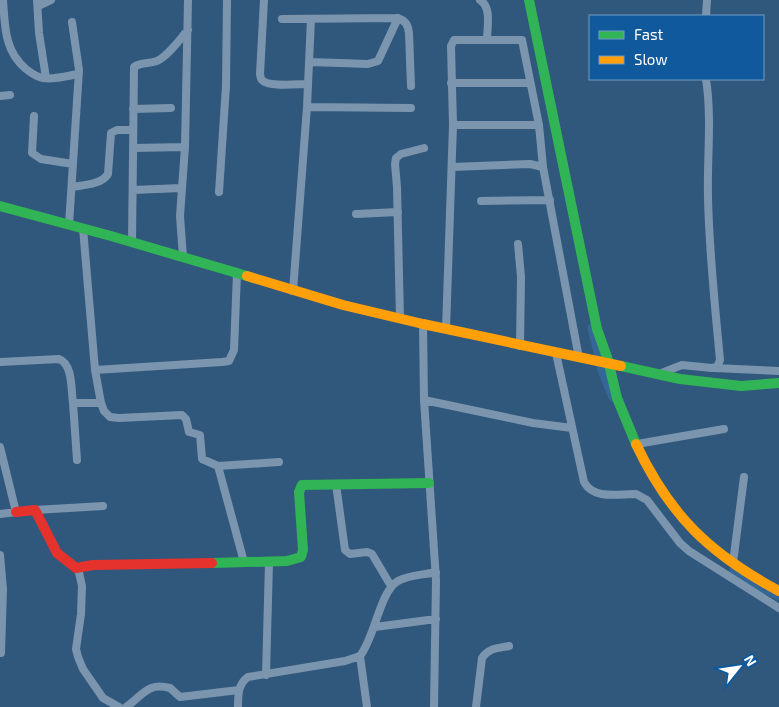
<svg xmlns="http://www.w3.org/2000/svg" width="779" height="707" viewBox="0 0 779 707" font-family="'Exo 2',sans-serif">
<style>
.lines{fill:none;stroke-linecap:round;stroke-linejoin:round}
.canal{stroke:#356796;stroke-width:9}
.street{stroke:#7b95ae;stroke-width:8}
.fast{stroke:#30b455;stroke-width:10}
.slow{stroke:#ff9f0a;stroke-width:10}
.jam{stroke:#e5322d;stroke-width:10}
</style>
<rect width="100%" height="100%" fill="#30587c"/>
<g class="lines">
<path class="canal" d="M592 328 603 373 613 397
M734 570 746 579 779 596"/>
<path class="street" d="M3 0C5 25 4 51 26 69 31 73 37 77 43 78 54 80 67 76 78 74
M37 0 39 33 46 78
M264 0 260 74C261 78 260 79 263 81 270 87 298 84 308 84
M480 0C492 7 487 28 487 40
M38 6 51 0
M706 16 707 0
M282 19 398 18C406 21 408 25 409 33L411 86
M310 62 368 64 378 61 398 18
M451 83H530
M0 96 10 95
M307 107 411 108
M133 109 171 108
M34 116 32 153 41 159 73 164
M453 125H539
M133 148 185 147
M452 167 530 164 543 167 579 358
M72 187C83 185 101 185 108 174L111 133 117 130H133
M133 190 181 188
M219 192 226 86 227 0
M481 201 550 200
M356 214 398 212
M69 225 79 70 72 22
M83 228 95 370 101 403 104 411 110 417 119 418 182 415 186 419 189 432 200 435 202 459 218 466
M132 242 134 67C141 62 149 64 157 61 169 55 179 40 188 30
M518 244 521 277 520 346
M183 257 180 216 185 147 188 0
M293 291 307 107 311 19
M400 319 397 187 395 164 396 158 401 154 424 148
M423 324 424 400 436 580 434 707
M446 329 453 125 451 46 454 40H522L539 125 543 167
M556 353 584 482C594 500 618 494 636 494L647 500 680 543 689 551 779 608
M0 362 59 359C73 364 71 390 73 403H101
M714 368 779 371
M95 370 222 362 229 361 234 350 237 273
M659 374 682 365 712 368 717 367 720 360C715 306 709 251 708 197 707 157 712 118 706 79
M424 400 533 423 572 428
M73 403 77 460
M637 444 724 429
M0 447 16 512 0 514
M336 484 345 550 350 554 367 552 372 554 391 586
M35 510 103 506
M0 555 3 589 1 653
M244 562 218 466 279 462
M733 563 744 477
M78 568 82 586 81 614 76 649 78 657 83 669 103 698 119 707
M375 627 436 619
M360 656 367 707
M266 675 269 562
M126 707C143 696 146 682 170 688L180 697 239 690
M238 707C238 695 238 684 248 677L345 661 360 656C375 637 380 591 398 581 408 575 424 575 436 572
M476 707 482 658C488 648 499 648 509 646"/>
<path class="fast" d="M529 0 597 329 608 360 617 398 636 444
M0 206 111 236 247 276
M621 366 680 379 741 386 779 383
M212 563 287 561 301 557 303 550 299 492 302 485 429 483"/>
<path class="slow" d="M247 276 343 305 423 324 621 366
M636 444C670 516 710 554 779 591"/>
<path class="jam" d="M16 512 35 510 57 553 76 568 93 565 212 563"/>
</g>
<rect x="589" y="15" width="175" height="65" fill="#10599c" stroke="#709bc4"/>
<rect x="599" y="31" width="25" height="8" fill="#30b455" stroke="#709bc4"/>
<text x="634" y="40" font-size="15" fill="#ffffff">Fast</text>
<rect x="599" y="56" width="25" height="8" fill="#ff9f0a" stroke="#709bc4"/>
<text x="634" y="65" font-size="15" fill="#ffffff">Slow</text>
<g transform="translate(739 667) rotate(60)" stroke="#10599c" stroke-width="4" paint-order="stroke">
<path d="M0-4L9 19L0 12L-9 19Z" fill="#ffffff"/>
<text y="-8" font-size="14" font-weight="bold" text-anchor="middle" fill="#ffffff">N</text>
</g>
</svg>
